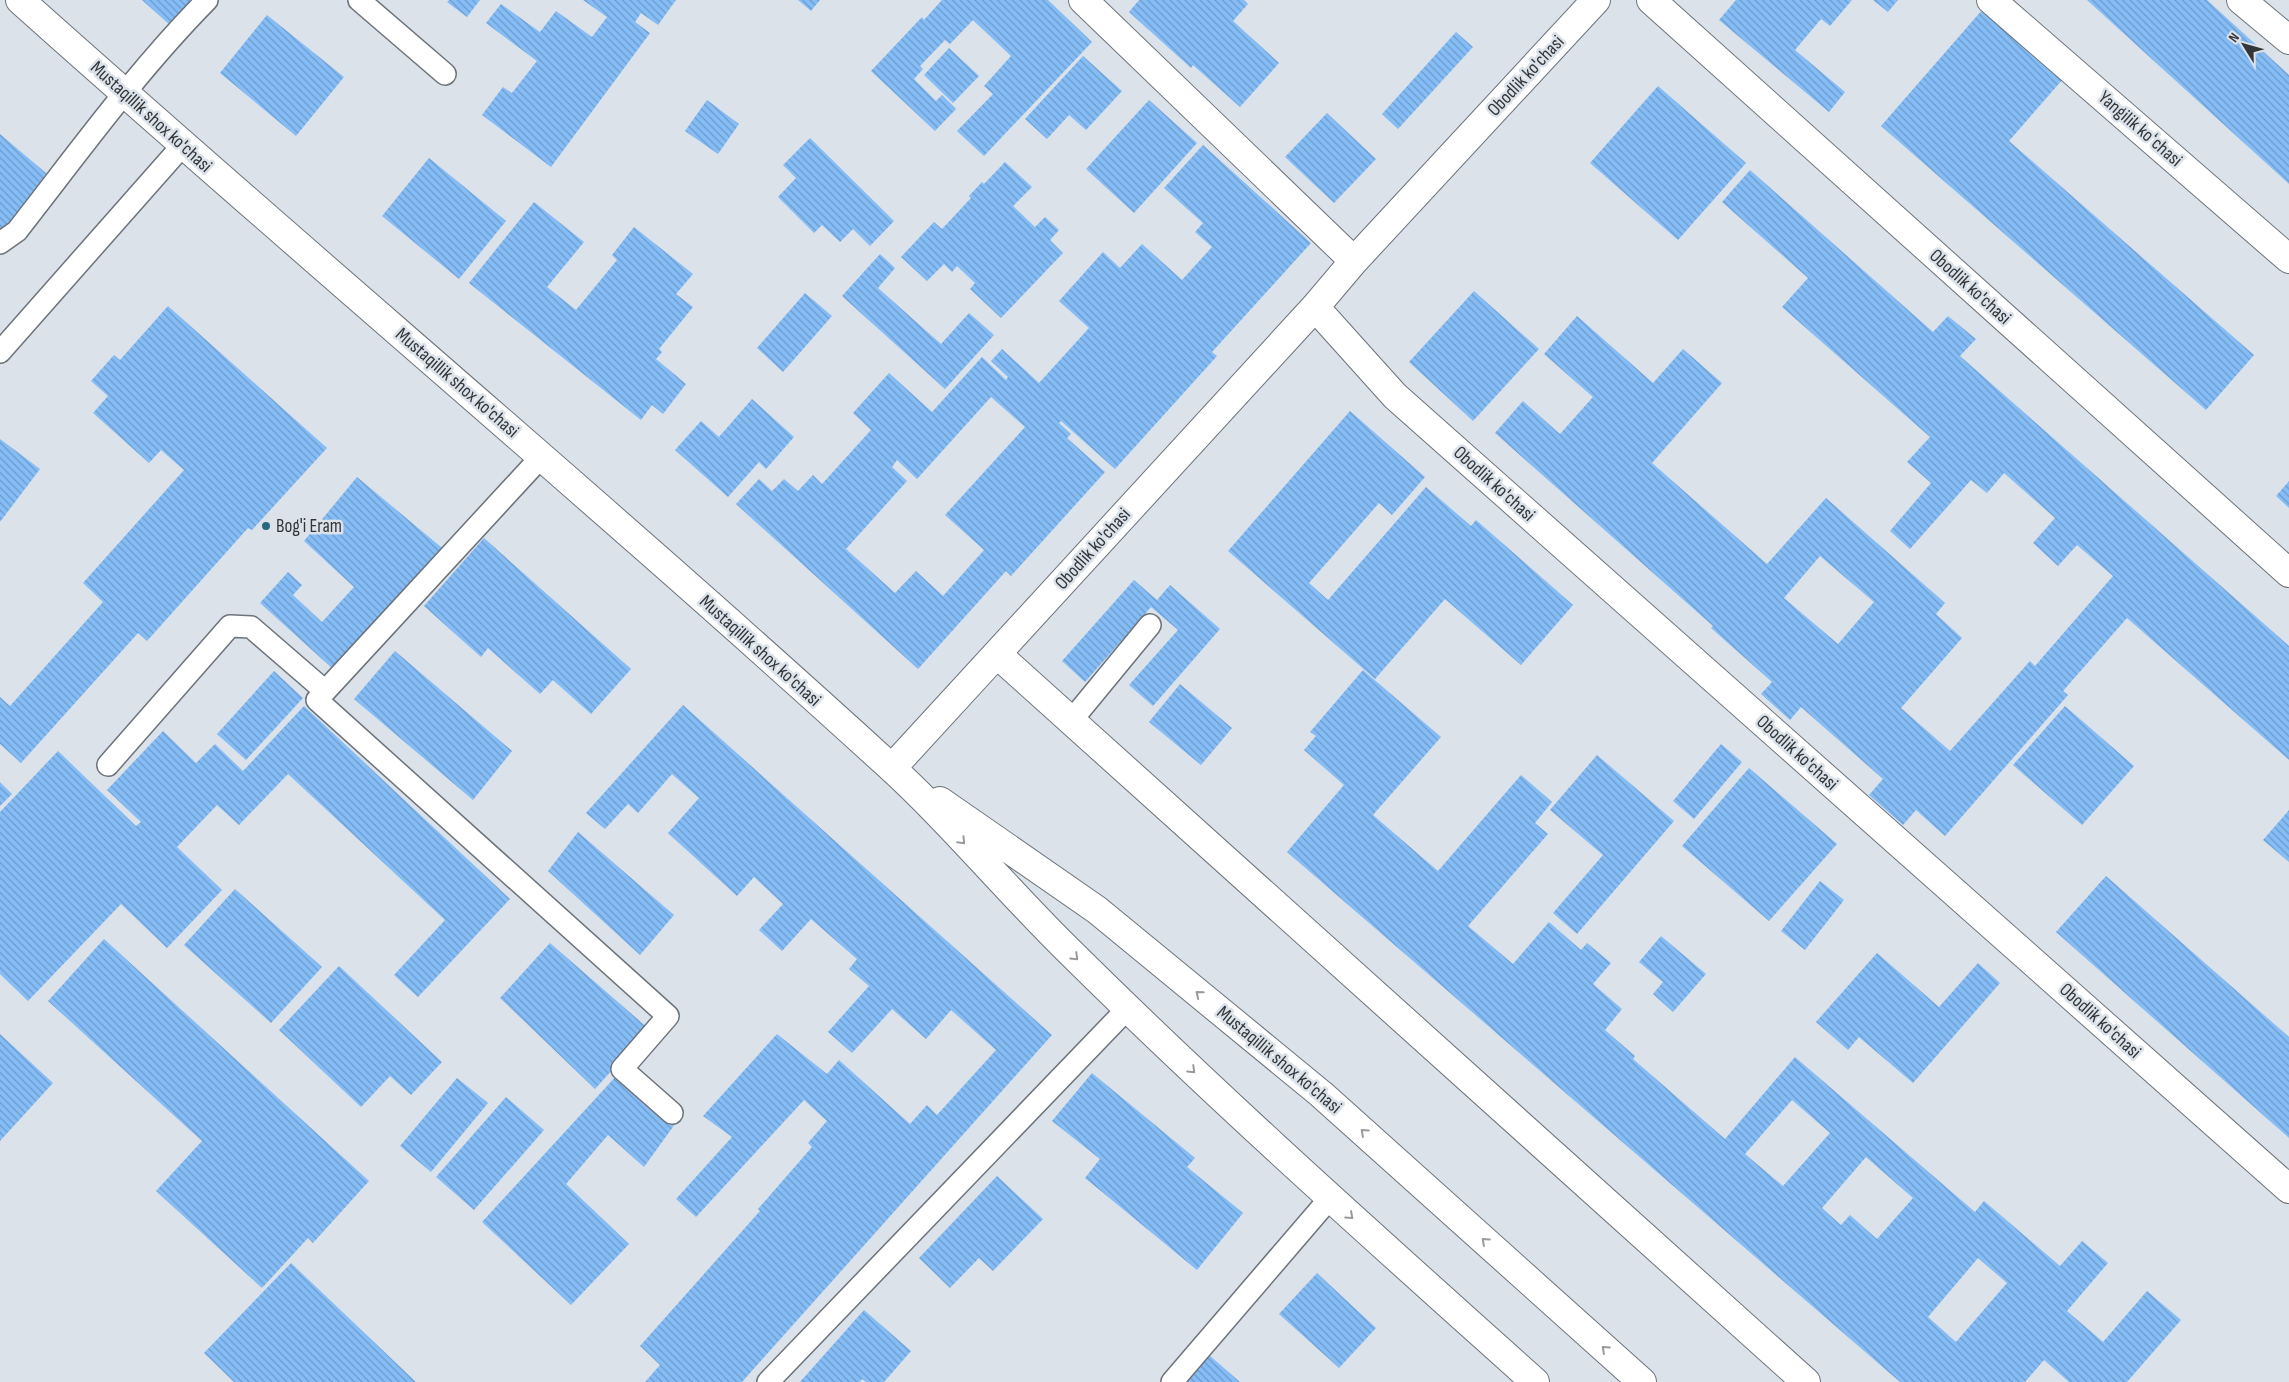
<svg xmlns="http://www.w3.org/2000/svg" width="2289" height="1382" viewBox="0 0 2289 1382" font-family="'Sofia Sans Condensed',sans-serif">
<style>
.building{fill:url(#building-back-hatch);fill-rule:evenodd}
.lines{fill:none;stroke-linecap:round;stroke-linejoin:round}
.lane-casing{stroke:#6d737a;stroke-width:24}
.street-casing{stroke:#6d737a;stroke-width:30}
.primary-casing{stroke:#6d737a;stroke-width:30}
.lane{stroke:#fff;stroke-width:21}
.street{stroke:#fff;stroke-width:28}
.primary{stroke:#fff;stroke-width:28}
.oneway{stroke:#999a9c}
.poi-dot{fill:#28687c;stroke:#dbe2ea;stroke-width:2}
.labels{text-anchor:middle;dominant-baseline:central;stroke-width:5;stroke-linejoin:round;paint-order:stroke}
.street-label{font-size:19px;fill:#333639;stroke:#dbe2ea}
.poi-label{font-size:19px;fill:#333639;stroke:#dbe2ea;text-anchor:start}
</style>
<defs>
<pattern id="building-back-hatch" width="6" height="6" patternUnits="userSpaceOnUse" patternTransform="scale(1.25)"><rect width="6" height="6" fill="#85bdf7"/><path d="M-1 5l2 2M0 0l6 6M5-1l2 2" fill="none" stroke="#6d9ac9"/></pattern>
</defs>
<rect width="100%" height="100%" fill="#dbe2ea"/>
<path class="building" d="M142 0H192L170 25Z
M449 0H480L467 17 447 2Z
M583 0H676L658 25 641 13 635 22 650 33 551 167 482 115 503 87 512 93 537 61 486 23 501 4 540 32 556 11 592 37 607 17Z
M798 0H820L811 11Z
M942 0H1048L1092 42 984 156 957 131 993 94 984 86 1011 56 973 20 950 44 945 40 920 66 923 69 914 79 936 101 942 95 956 109 935 131 871 71 922 17 924 20Z
M1139 0H1244L1248 4 1233 21 1279 63 1240 107 1193 65 1191 68 1129 12Z
M1736 0H1852L1830 26 1821 19 1795 50 1845 92 1829 112 1719 20Z
M1873 0H1898L1888 12Z
M2087 0H2207L2289 75V184Z
M1983 9 2063 79 2009 141 2254 355 2206 410 1881 126Z
M267 15 344 77 296 136 220 73Z
M1456 32 1473 47 1398 129 1382 114Z
M949 48 979 76 953 103 924 75Z
M1083 56 1122 91 1086 130 1069 115 1047 139 1025 119Z
M1658 86 1746 163 1678 240 1590 163Z
M707 100 739 124 718 154 685 131Z
M1149 100 1197 143 1134 213 1086 169Z
M1327 113 1376 159 1334 203 1285 157Z
M0 134 53 179 0 239Z
M810 138 894 221 870 246 853 229 840 242 822 225 814 233 778 197 796 178 783 165Z
M1203 145 1311 243 1212 352 1217 356 1115 469 1061 421 1059 423 1071 434 1067 438 1105 472 1011 576 1006 571 918 669 736 504 759 479 772 491 784 479 798 491 813 475 822 484 871 430 853 413 889 373 932 412 982 357 1006 380 1008 377 991 361 1002 349 1039 383 1089 328 1059 301 1103 252 1120 268 1142 244 1182 280 1212 247 1195 232 1203 223 1164 188ZM991 397 1025 427 945 515 984 550 943 596 916 571 895 593 846 549 907 481 892 467 897 460 917 479Z
M429 158 506 221 459 279 382 216Z
M1005 162 1032 187 1013 206 1035 227 1045 217 1059 230 1050 240 1063 253 1001 318 970 289 975 283 957 266 952 272 944 264 927 281 901 257 934 222 942 229 971 198 969 196 982 182 984 184Z
M1750 170 1933 332 1948 316 1976 339 1960 356 2289 646V760L2127 618 2063 691 2068 695 1945 836 1916 810 1903 825 1869 795 1883 779 1801 707 1790 720 1761 694 1772 682 1711 628 1713 626 1495 433 1523 401 1560 434 1593 397 1544 354 1577 316 1653 383 1683 349 1722 383 1652 463 1767 564 1826 498 1945 603 1936 614 1962 638 1901 708 1950 751 2030 661 2035 666 2113 576 2077 545 2058 566 2033 543 2055 518 2004 473 1987 493 1971 480 1910 549 1890 531 1931 483 1907 462 1930 437 1782 307 1808 278 1722 202ZM1820 556 1874 602 1838 644 1784 598Z
M534 202 584 242 547 287 576 310 617 260 612 255 634 227 693 274 676 294 693 307 659 349 662 352 656 359 686 384 663 414 652 405 641 420 469 283Z
M880 254 895 268 878 288 941 344 969 313 994 335 945 389 842 296Z
M1474 291 1539 349 1473 421 1409 362Z
M805 293 832 316 783 372 757 348Z
M168 306 327 448 252 530 248 528 147 641 138 633 21 763 0 744V697L10 706 103 602 83 583 184 470 161 450 149 463 93 413 108 396 91 381 114 355 120 360Z
M752 399 794 437 766 469 759 462 728 497 675 450 701 421 719 437Z
M1350 411 1425 477 1392 515 1379 503 1309 583 1328 600 1426 487 1471 526 1476 520 1573 605 1521 665 1445 599 1375 679 1228 551Z
M0 439 40 469 0 522Z
M357 477 447 552 333 669 260 603 288 572 302 585 293 595 322 622 354 587 304 541Z
M2289 481V508L2276 496Z
M484 538 631 669 591 714 553 680 540 694 488 648 481 657 424 606Z
M1134 580 1157 600 1170 585 1220 629 1153 706 1129 685 1178 630 1151 607 1085 682 1062 661Z
M395 651 512 751 473 800 354 699Z
M1363 670 1441 737 1373 815 1438 871 1521 775 1552 802 1535 823 1548 834 1468 926 1513 964 1549 922 1581 950 1587 943 1611 963 1593 984 1622 1009 1605 1030 1635 1056 1633 1059 1725 1139 1795 1057 1975 1212 1984 1201 2060 1266 2082 1241 2108 1263 2067 1311 2103 1342 2147 1291 2181 1320 2127 1382H2069L2044 1360 2025 1382H1900L1287 852 1344 785 1304 750 1316 736 1310 732ZM1792 1100 1830 1133 1783 1186 1745 1154ZM1866 1157 1913 1198 1877 1239 1850 1215 1841 1225 1822 1208ZM1978 1258 2007 1283 1956 1342 1928 1317Z
M274 671 303 698 246 760 217 734Z
M1180 684 1232 728 1201 765 1149 722Z
M683 705 1052 1035 742 1382H645L660 1365 640 1346 760 1211 758 1209 812 1147 808 1143 827 1121 804 1100 696 1217 676 1199 732 1137 703 1116 777 1034 827 1074 839 1060 910 1124 927 1105 937 1115 996 1050 951 1010 926 1039 892 1009 852 1053 828 1032 869 986 849 969 857 959 811 919 782 951 759 930 783 904 754 877 737 896 668 833 699 798 672 774 638 813 628 804 605 829 586 813Z
M304 706 510 899 418 997 394 975 445 920 288 774 239 825 217 805 177 847 222 890 167 948 121 904 28 1001 0 974V812L58 751 136 826 141 822 107 790 163 731 196 763 215 744 243 771Z
M2065 706 2134 766 2082 825 2013 765Z
M1721 744 1742 762 1694 819 1673 801Z
M1597 755 1674 821 1577 934 1553 913 1603 855 1550 810Z
M1749 768 1837 844 1769 921 1682 846Z
M0 782 12 794 0 806Z
M2289 810V862L2263 840Z
M578 832 674 915 640 955 548 871Z
M2106 876 2289 1037V1138L2056 932Z
M1820 881 1844 900 1805 950 1781 931Z
M235 889 322 967 271 1023 184 945Z
M1661 936 1706 974 1673 1012 1653 994 1663 982 1639 962Z
M104 939 369 1181 313 1243 308 1238 262 1288 156 1191 202 1141 48 1001Z
M550 943 649 1029 595 1089 500 998Z
M1877 953 1939 1007 1978 963 2000 983 1913 1083 1859 1037 1848 1050 1816 1022Z
M339 966 442 1062 411 1095 390 1076 361 1107 279 1030Z
M0 1034 53 1083 0 1141Z
M619 1073 675 1124 644 1167 608 1135 566 1184 629 1244 571 1305 482 1222Z
M1092 1073 1195 1158 1187 1167 1243 1213 1197 1270 1085 1178 1100 1159 1052 1121Z
M457 1078 488 1103 431 1172 400 1146Z
M506 1097 544 1130 474 1210 436 1177Z
M997 1176 1043 1219 993 1271 979 1258 950 1288 919 1258Z
M291 1263 416 1382H234L204 1353Z
M1317 1273 1376 1328 1339 1368 1279 1314Z
M864 1310 911 1351 884 1382H866L862 1379 860 1382H800Z
M1209 1355 1240 1382H1186Z"/>
<g class="lines">
<defs>
<path id="lane" d="M359 0 445 74
M0 243 17 231C78 153 137 71 207 0
M0 352 182 146
M542 456 317 700 668 1016 622 1069 672 1113
M1071 721 1150 625
M108 765 230 626 251 627 325 691
M768 1382 1128 1008
M1172 1382 1330 1198"/>
<path id="street" d="M1083 0 1354 261
M1651 0 2289 573
M1991 0 2289 259
M2241 0 2289 40
M1315 307 1395 396 2289 1189
M997 654 1806 1382
M892 768 1315 307 1354 261 1596 0"/>
<path id="primary" d="M20 0C307 257 602 504 886 763 949 820 1005 888 1066 948 1217 1098 1377 1240 1535 1382
M940 801 1097 910 1321 1094 1642 1382"/>
</defs>
<use href="#lane" class="lane-casing"/>
<use href="#street" class="street-casing"/>
<use href="#primary" class="primary-casing"/>
<use href="#lane" class="lane"/>
<use href="#street" class="street"/>
<use href="#primary" class="primary"/>
</g>
<defs><path id="oneway-chevron" d="M-2-3.5L2.5 0L-2 3.5" fill="none" stroke-width="1.6" stroke-linecap="round" stroke-linejoin="round" transform="scale(1.25)"/></defs>
<g class="oneway">
<use href="#oneway-chevron" transform="translate(962 841) rotate(46)"/>
<use href="#oneway-chevron" transform="translate(1075 957) rotate(44)"/>
<use href="#oneway-chevron" transform="translate(1199 994) rotate(-141)"/>
<use href="#oneway-chevron" transform="translate(1192 1070) rotate(44)"/>
<use href="#oneway-chevron" transform="translate(1364 1132) rotate(-138)"/>
<use href="#oneway-chevron" transform="translate(1350 1216) rotate(42)"/>
<use href="#oneway-chevron" transform="translate(1485 1241) rotate(-138)"/>
<use href="#oneway-chevron" transform="translate(1605 1349) rotate(-138)"/>
</g>
<circle class="poi-dot" cx="266" cy="526" r="5"/>
<g class="labels">
<g class="street-label">
<text transform="translate(1526 76) rotate(-47)">Obodlik ko'chasi</text>
<text transform="translate(151 117) rotate(42)">Mustaqillik shox ko'chasi</text>
<text transform="translate(2140 129) rotate(41)">Yangilik koʻchasi</text>
<text transform="translate(1970 287) rotate(42)">Obodlik ko'chasi</text>
<text transform="translate(457 383) rotate(41)">Mustaqillik shox ko'chasi</text>
<text transform="translate(1494 484) rotate(42)">Obodlik ko'chasi</text>
<text transform="translate(1093 549) rotate(-48)">Obodlik ko'chasi</text>
<text transform="translate(760 651) rotate(42)">Mustaqillik shox ko'chasi</text>
<text transform="translate(1797 753) rotate(42)">Obodlik ko'chasi</text>
<text transform="translate(2100 1021) rotate(42)">Obodlik ko'chasi</text>
<text transform="translate(1279 1060) rotate(40)">Mustaqillik shox ko'chasi</text>
</g>
<g class="poi-label">
<text x="276" y="526">Bog'i Eram</text>
</g>
</g>
<g transform="translate(2244 45) rotate(307)" stroke="#dbe2ea" stroke-width="4" paint-order="stroke">
<path d="M0-4L9 19L0 12L-9 19Z" fill="#333639"/>
<text y="-8" font-size="14" font-weight="bold" text-anchor="middle" fill="#333639">N</text>
</g>
</svg>
